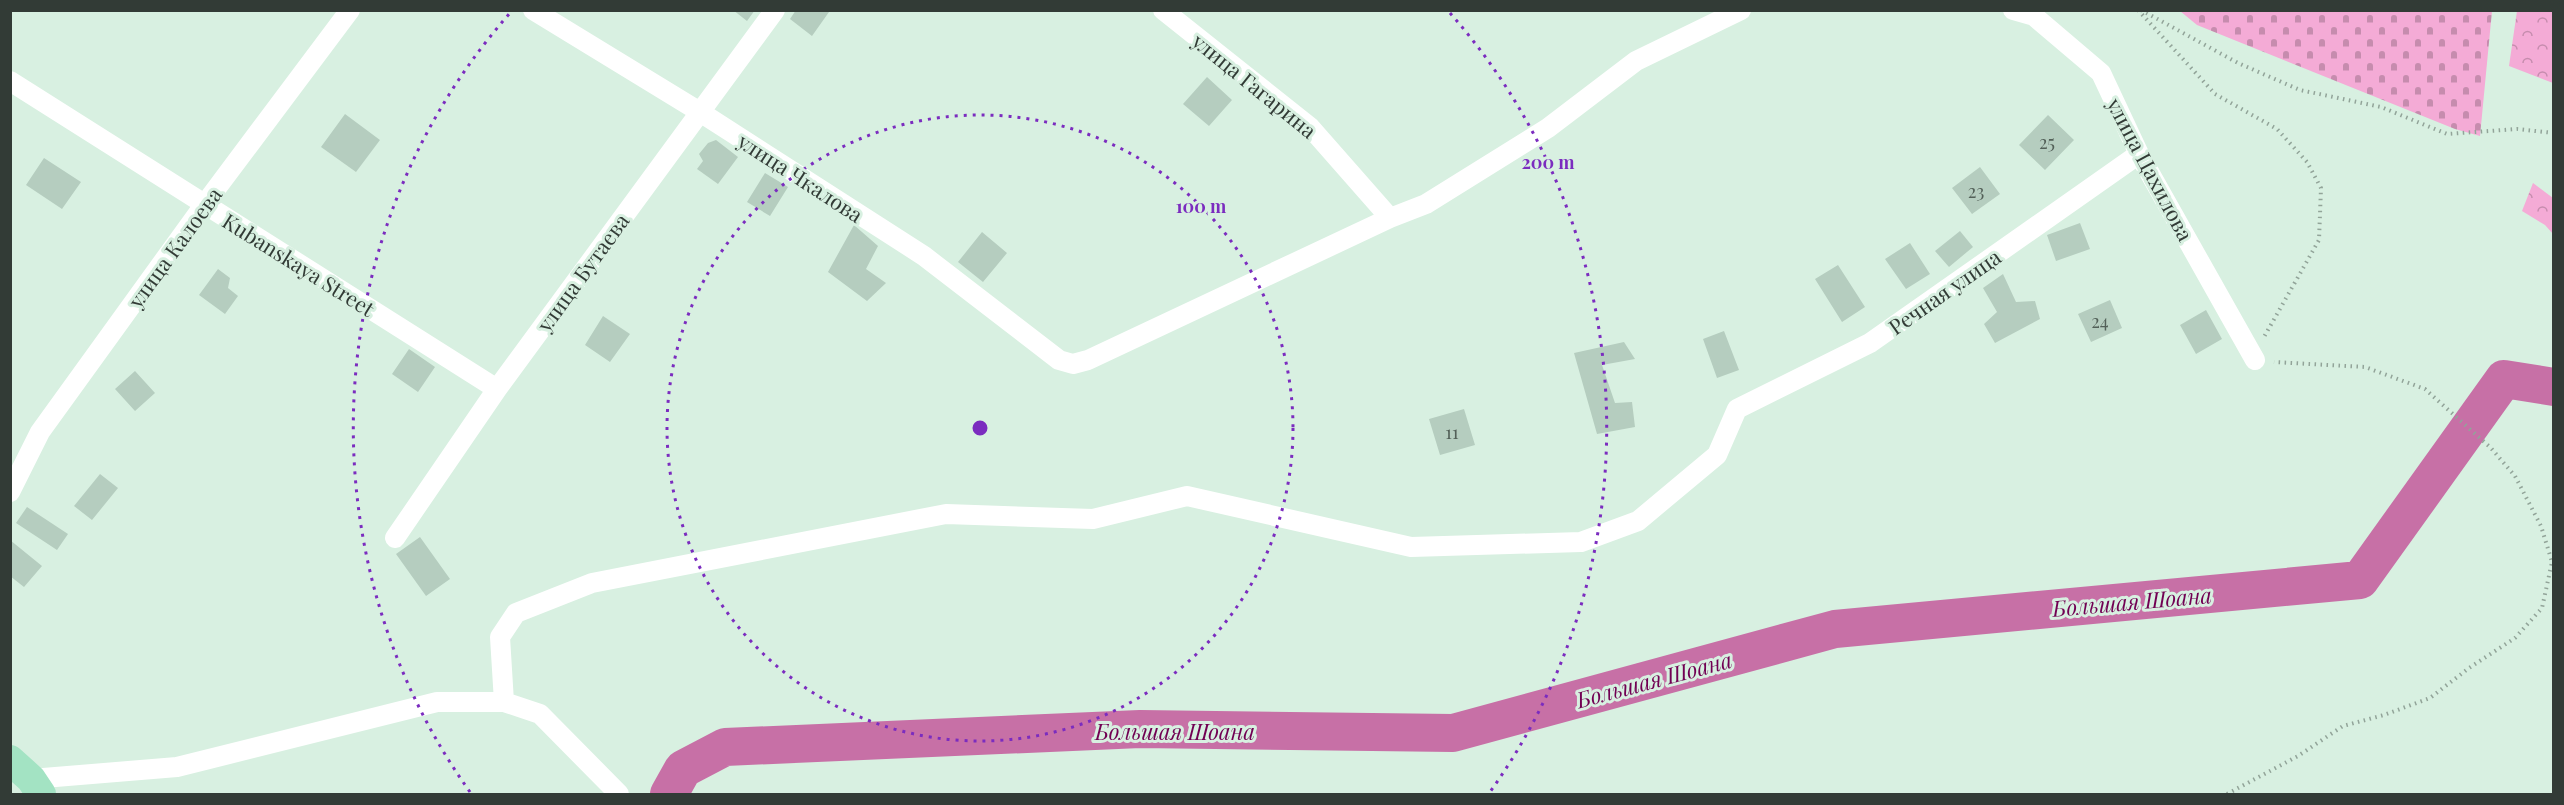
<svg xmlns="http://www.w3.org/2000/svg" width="2564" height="805" viewBox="0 0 2564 805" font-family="'Playfair Display',serif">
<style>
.forest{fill:url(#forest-crowns)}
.cemetery{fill:url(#cemetery-stones)}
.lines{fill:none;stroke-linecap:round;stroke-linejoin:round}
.river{stroke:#c770a6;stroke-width:38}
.building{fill:#b5cdbf}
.path{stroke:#92a499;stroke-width:4;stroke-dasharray:1.5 4.5;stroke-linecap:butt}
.street{stroke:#fff;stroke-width:20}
.primary{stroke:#a3e3c3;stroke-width:30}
.ring{fill:none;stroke:#7b2cbf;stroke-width:3;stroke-dasharray:3 6}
.labels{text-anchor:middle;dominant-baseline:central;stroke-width:6;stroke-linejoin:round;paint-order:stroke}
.number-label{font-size:18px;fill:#536058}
.street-label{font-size:21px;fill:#323b36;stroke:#d8f0e1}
.water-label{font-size:22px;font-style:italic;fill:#710053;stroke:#d8f0e1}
.centre{fill:#7b2cbf;stroke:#d8f0e1;stroke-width:3}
.ring-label{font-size:18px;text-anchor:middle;font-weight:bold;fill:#7b2cbf;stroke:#d8f0e1;stroke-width:6;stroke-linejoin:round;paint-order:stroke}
</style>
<defs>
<pattern id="forest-crowns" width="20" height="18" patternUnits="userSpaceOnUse" patternTransform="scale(1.5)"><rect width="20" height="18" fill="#f4abd6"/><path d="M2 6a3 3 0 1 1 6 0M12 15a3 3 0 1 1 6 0" fill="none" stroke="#c68cae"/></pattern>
<pattern id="cemetery-stones" width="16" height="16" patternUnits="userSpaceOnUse" patternTransform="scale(1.5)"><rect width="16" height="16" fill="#f4abd6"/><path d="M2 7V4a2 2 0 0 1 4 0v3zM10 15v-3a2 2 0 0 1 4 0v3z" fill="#c68cae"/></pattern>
</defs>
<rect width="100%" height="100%" fill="#d8f0e1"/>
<path class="forest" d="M2517 11H2553V83L2509 66Z
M2533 183 2553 198V234L2545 225 2522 211Z"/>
<path class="cemetery" d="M2180 11H2492L2480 136 2455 129 2197 25Z"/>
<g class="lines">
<path class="river" d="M669 794 683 769 725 747 1140 729 1453 733 1835 629 2360 580 2504 379 2554 387"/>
</g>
<path class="building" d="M733 10H755L747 21Z
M796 10H827L829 12 812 36 790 19Z
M1207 77 1232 100 1209 126 1183 104Z
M345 114 380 140 356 172 321 147Z
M2048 115 2074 140 2045 170 2019 145Z
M716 140 738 157 718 184 697 169 703 161 699 154 708 143Z
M44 158 81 182 62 209 26 185Z
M1980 167 2000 194 1972 214 1952 188Z
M765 173 788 187 770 216 747 202Z
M2080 223 2090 249 2056 261 2047 235Z
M854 225 878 246 866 269 886 283 867 301 828 272Z
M1960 231 1973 247 1949 267 1935 251Z
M982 232 1007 253 983 282 958 262Z
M1910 243 1930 274 1906 289 1885 259Z
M1838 265 1865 307 1842 322 1815 279Z
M218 269 230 278 228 288 238 296 225 314 199 295Z
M2003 274 2016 302 2035 301 2040 319 1995 343 1984 324 1997 312 1983 288Z
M2110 300 2122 328 2091 342 2078 314Z
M2206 310 2222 339 2196 354 2180 325Z
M603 316 630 334 610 362 585 345Z
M1724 331 1739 370 1717 378 1703 339Z
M1624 342 1635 359 1602 365 1615 403 1632 402 1635 427 1597 434 1574 353Z
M409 349 435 367 418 392 392 374Z
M135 371 155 393 135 411 115 389Z
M1464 409 1475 445 1440 455 1429 419Z
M100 474 118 488 92 520 74 506Z
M27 507 68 534 57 550 16 523Z
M420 537 450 579 426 596 396 554Z
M10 540 42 566 24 587 10 576Z"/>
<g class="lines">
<path class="path" d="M2138 10 2215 94 2277 129 2307 162 2321 188 2319 240 2264 337
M2141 10 2238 63 2300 90 2381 107 2447 134 2517 129 2554 133
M2227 794 2298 756 2343 726 2384 715 2430 698 2469 668 2515 638 2542 608 2552 562 2541 526 2515 476 2490 447 2425 389 2365 367 2274 362"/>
<path class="street" d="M533 10 700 112 924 256 1059 360 1073 364 1088 360 1390 218 1426 204 1548 128 1636 61 1741 10
M1163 10 1310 127 1390 218
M2013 10 2034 16 2101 73 2139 154 2255 360
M10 81 497 389
M10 492 40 432 204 205 350 10
M395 538 497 389 775 10
M504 702 500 637 516 613 592 583 946 514 1093 519 1187 496 1411 547 1581 542 1638 521 1717 455 1737 409 1870 343 2139 154
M31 779 177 767 437 702H504L540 714 619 794"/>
<path class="primary" d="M10 760 31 779 41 794"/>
</g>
<g class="ring">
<circle cx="980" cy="428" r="313"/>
<path d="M470 792A627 627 0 0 1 510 13M1450 13A627 627 0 0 1 1490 792"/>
</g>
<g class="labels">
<g class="number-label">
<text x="2047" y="142">25</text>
<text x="1976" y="191">23</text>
<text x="2100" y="321">24</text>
<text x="1452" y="432">11</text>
</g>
<g class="street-label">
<text transform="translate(1255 85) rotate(39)">улица Гагарина</text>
<text transform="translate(2151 169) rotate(62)">улица Цахилова</text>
<text transform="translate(801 177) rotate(33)">улица Чкалова</text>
<text transform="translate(174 247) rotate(-54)">улица Калоева</text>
<text transform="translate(299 264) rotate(32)">Kubanskaya Street</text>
<text transform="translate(582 272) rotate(-54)">улица Бутаева</text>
<text transform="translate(1944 291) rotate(-35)">Речная улица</text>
</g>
<g class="water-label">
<text transform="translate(2132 601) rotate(-5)">Большая Шоана</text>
<text transform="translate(1654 679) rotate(-15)">Большая Шоана</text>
<text x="1175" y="731">Большая Шоана</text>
</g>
</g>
<circle cx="980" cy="428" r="9" class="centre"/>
<g class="ring-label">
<text x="1548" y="169">200 m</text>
<text x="1201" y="213">100 m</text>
</g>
<rect width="2564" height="805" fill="none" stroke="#323b36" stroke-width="24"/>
</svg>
